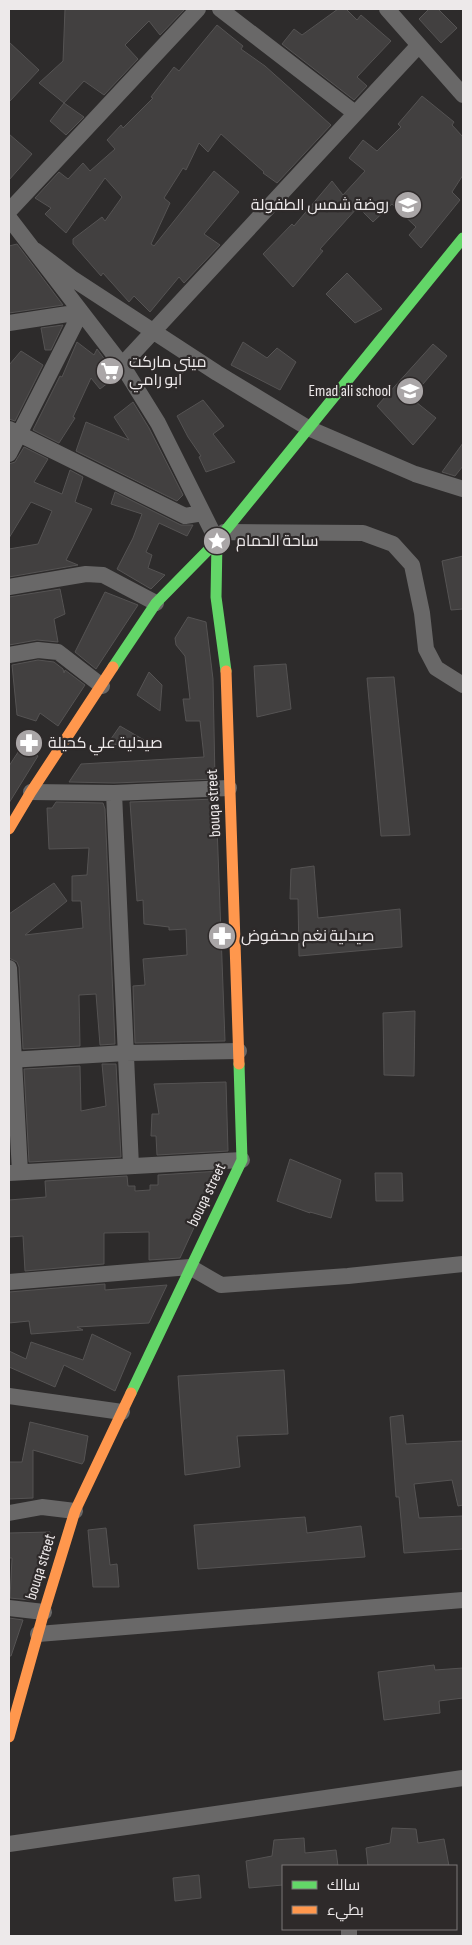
<svg xmlns="http://www.w3.org/2000/svg" width="472" height="1945" viewBox="0 0 472 1945" font-family="'Sofia Sans Condensed',Cairo,sans-serif">
<style>
.building{fill:#424040;stroke:#555353}
.lines{fill:none;stroke-linecap:round;stroke-linejoin:round}
.street{stroke:#696868;stroke-width:16}
.fast{stroke:#63d668;stroke-width:11}
.slow{stroke:#ff974d;stroke-width:11}
.labels{text-anchor:middle;dominant-baseline:central;stroke-width:4.5;stroke-linejoin:round;paint-order:stroke}
.poi-label{font-size:16px;fill:#ede9ea;stroke:#2e2a2a;text-anchor:start}
.street-label{font-size:16px;fill:#ede9ea;stroke:#2e2a2a}
</style>
<rect width="100%" height="100%" fill="#2d2b2b"/>
<path class="building" d="M65 9H185L160 35 149 21 125 45 138 59 104 95 84 81 64 103 39 83 63 61Z
M338 9H346L357 20 361 15 391 41 357 77 367 86 354 100 282 44 294 29 302 35Z
M429 9H438L457 28 441 43 419 19Z
M217 25 243 46 241 49 265 66 331 125 277 183 263 173 264 172 221 134 208 152 199 143 186 170 183 168 164 198 170 203 151 244 154 246 214 171 239 192 204 234 220 245 184 283 179 277 150 312 134 296 129 302 103 273 101 276 73 244V239L102 217 105 221 122 197 105 178 66 233 45 214 51 208 35 198 59 172 68 179 83 163 90 171 115 149 107 140 121 125 123 128 153 98 151 97 174 67 179 71Z
M9 42 39 70 9 102Z
M422 96 454 122 452 125 463 137V175L452 192 460 200 421 248 409 235 416 227 392 204 373 222 358 207 320 249 323 251 293 287 263 254 292 224 294 226 332 181 343 195 365 171 349 158 363 140 377 151 401 127 398 124Z
M64 103 84 117 66 135 50 121Z
M9 134 32 154 9 180Z
M17 244 63 305 9 313V246Z
M347 273 382 309 355 323 326 294Z
M63 325 51 350H45L41 328Z
M77 342 94 355 97 349 117 376 100 389 91 378 73 417 75 418 59 443 33 430 60 376 62 377Z
M243 342 267 358 277 348 296 362 280 390 231 365Z
M433 344 447 356 411 398 436 418 413 445 377 406Z
M21 351 43 365 15 421 9 419V365Z
M203 400 224 426 213 434 235 462 206 472 199 457 201 456 188 437 177 416Z
M133 402 149 428 183 495 177 501 76 451 86 422 129 440 114 417Z
M463 443V466L455 476 442 472Z
M24 447 48 459 34 482 62 494 70 470 83 477 75 502 92 509 66 560 78 565 9 577V549L38 544 52 511 31 502 9 538V464L15 462Z
M115 492 181 525H193L187 536 159 523 146 552 152 555 148 568 165 575 151 589 117 569 133 538 142 514 111 504Z
M463 556V609L451 610 442 561Z
M60 589 65 614 54 619 58 642 37 640 9 645V597Z
M105 592 138 605 96 669 75 652Z
M188 617 206 622 213 679 215 779 114 783 69 782 81 764 204 757 200 721H186L183 699H190L185 656 176 645 175 638Z
M38 660 54 662 63 669 64 673 65 670 85 685 58 726 40 713 36 721 17 715 12 665Z
M286 664 291 709 257 717 254 666Z
M149 672 162 685 160 711 137 695Z
M394 677 410 835 381 836 367 678Z
M120 726 144 740 106 746Z
M22 746 38 756 9 803V766Z
M216 799 225 1041 135 1043 133 986 145 985 143 959 187 955 186 929 169 930V927L144 924 143 900 137 901 130 802Z
M56 802 103 803 105 809 115 1044 100 1045 96 994 79 995 80 1046 23 1049 19 967 17 962 9 958V914L54 883 67 901 25 935 83 928 81 901H72V876L87 875 89 848 49 849 47 808H52Z
M314 866 318 918 400 909 402 947 299 956 298 899H290L291 869Z
M415 1011 414 1076 384 1075 383 1013Z
M102 1064H116L121 1157 29 1162 24 1069 80 1066 81 1111 106 1106Z
M226 1082 228 1151 157 1155 156 1136H151L152 1114H159L154 1084Z
M290 1159 341 1180 331 1218 310 1212V1213L277 1201Z
M220 1171 180 1258 149 1260V1232L104 1233V1264L25 1271 23 1236 9 1237V1200L46 1197 45 1181 127 1176 128 1186H135V1191L150 1190V1185H158V1175Z
M375 1173H402L403 1201H376Z
M105 1284V1290L167 1285 149 1323 77 1327 83 1330 31 1334 29 1321 9 1323V1292Z
M92 1334 131 1353 115 1391 64 1365 55 1387 9 1367V1351L26 1359 31 1342 83 1360Z
M284 1370 288 1434 237 1436 240 1467 185 1475 178 1376Z
M403 1415 406 1444 463 1441V1505L458 1506 452 1480 414 1484 419 1518 463 1516V1549L404 1553 399 1497H396L390 1417Z
M30 1422 88 1436 84 1461 82 1464 33 1450V1498L9 1499V1462H22Z
M305 1517 307 1533 361 1526 365 1557 198 1569 194 1525Z
M106 1528 110 1565 117 1564 119 1587H93L88 1530Z
M50 1532 46 1559 34 1598H31L30 1600 10 1598 12 1558H9V1533Z
M9 1618 23 1620 11 1656H9Z
M434 1665 435 1670 463 1668V1698L439 1701 440 1713 384 1720 378 1672Z
M392 1828 416 1829 418 1843 444 1839 449 1866H368L366 1848 390 1843Z
M304 1838 305 1853 336 1850 338 1866H283V1885L249 1888 246 1861 272 1856 274 1840Z
M199 1875 201 1898 175 1901 173 1878Z"/>
<g class="lines">
<path class="street" d="M220 9 355 113
M387 9 463 95
M9 211 198 9
M9 218 122 365 158 423 217 541
M35 250 73 279 217 373 308 428 415 474 463 489
M9 323 81 312
M122 365 419 45
M9 429 185 516 203 513
M9 454 81 312
M224 532 363 533 393 544 412 565 422 613 426 649 436 668 463 685
M9 587 86 574 103 575 156 603
M9 655 38 650 58 652 102 686
M31 792 114 793 229 788
M114 793 131 1166
M9 968 20 1172
M9 1060 126 1053 239 1051
M9 1173 242 1160
M9 1282 190 1267 221 1285 348 1276 463 1264
M9 1396 122 1412
M9 1513 42 1507 75 1511
M9 1608 44 1612
M38 1634 463 1600
M9 1844 463 1778
M349 1929V1936"/>
<path class="fast" d="M217 541 216 597 226 671
M113 667 156 603 217 541 463 238
M131 1393 242 1160 239 1064"/>
<path class="slow" d="M226 671 239 1064
M9 829 31 792 113 667
M9 1737 44 1612 75 1511 131 1393"/>
</g>
<defs>
<symbol id="school-disc" viewBox="-11 -11 22 22"><circle r="9.5" fill="#aaa6a7" stroke="#2e2a2a"/><path d="M0-5L7-2L0 1L-7-2ZM-4 1L0 2.5L4 1V4Q0 6-4 4Z" fill="#fff"/></symbol>
<symbol id="supermarket-disc" viewBox="-11 -11 22 22"><circle r="9.5" fill="#aaa6a7" stroke="#2e2a2a"/><path d="M-6-5.5h2.5l.6 2H6L4.5 2H-2.5L-4.4-4H-6ZM-1.5 3.2a1.3 1.3 0 1 0 .1 0ZM3 3.2a1.3 1.3 0 1 0 .1 0Z" fill="#fff"/></symbol>
<symbol id="sight-disc" viewBox="-11 -11 22 22"><circle r="9.5" fill="#aaa6a7" stroke="#2e2a2a"/><path d="M0-6L1.8-2.2L6-1.7L2.9 1.2L3.7 5.4L0 3.3L-3.7 5.4L-2.9 1.2L-6-1.7L-1.8-2.2Z" fill="#fff"/></symbol>
<symbol id="pharmacy-disc" viewBox="-11 -11 22 22"><circle r="9.5" fill="#aaa6a7" stroke="#2e2a2a"/><path d="M-2-6h4v4h4v4h-4v4h-4v-4h-4v-4h4Z" fill="#fff"/></symbol>
</defs>
<g fill-rule="evenodd">
<use href="#school-disc" x="392" y="189" width="32" height="32"/>
<use href="#supermarket-disc" x="94" y="355" width="32" height="32"/>
<use href="#school-disc" x="394" y="375" width="32" height="32"/>
<use href="#sight-disc" x="201" y="525" width="32" height="32"/>
<use href="#pharmacy-disc" x="13" y="727" width="32" height="32"/>
<use href="#pharmacy-disc" x="206" y="920" width="32" height="32"/>
</g>
<g class="labels">
<g class="poi-label">
<text x="389" y="205" text-anchor="end">روضة شمس الطفولة</text>
<text x="129" y="362">ميني ماركت<tspan x="129" dy="18">ابو رامي</tspan></text>
<text x="391" y="391" text-anchor="end">Emad ali school</text>
<text x="236" y="541">ساحة الحمام</text>
<text x="48" y="743">صيدلية علي كحيلة</text>
<text x="241" y="936">صيدلية نغم محفوض</text>
</g>
<g class="street-label">
<text transform="translate(214 803) rotate(-93)">bouqa street</text>
<text transform="translate(207 1195) rotate(-64)">bouqa street</text>
<text transform="translate(41 1567) rotate(-73)">bouqa street</text>
</g>
</g>
<rect width="472" height="1945" fill="none" stroke="#ede9ea" stroke-width="20"/>
<rect x="282" y="1865" width="175" height="65" fill="#2e2a2a" stroke="#7a7677"/>
<rect x="292" y="1881" width="25" height="8" fill="#63d668" stroke="#7a7677"/>
<text x="327" y="1890" font-size="15" fill="#ede9ea">سالك</text>
<rect x="292" y="1906" width="25" height="8" fill="#ff974d" stroke="#7a7677"/>
<text x="327" y="1915" font-size="15" fill="#ede9ea">بطيء</text>
</svg>
